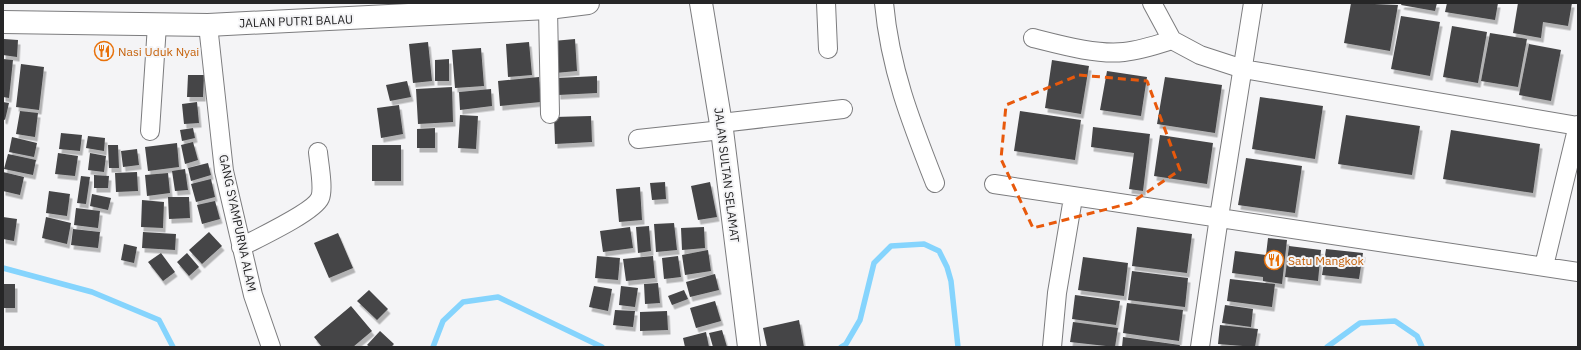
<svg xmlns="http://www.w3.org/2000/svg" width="1581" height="350" viewBox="0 0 1581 350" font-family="'IBM Plex Sans',sans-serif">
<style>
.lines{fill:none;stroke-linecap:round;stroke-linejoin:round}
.stream{stroke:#85d4fd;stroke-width:5.5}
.building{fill:#454546;filter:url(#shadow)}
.minor-casing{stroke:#7c7c7e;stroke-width:20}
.tertiary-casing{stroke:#7c7c7e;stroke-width:24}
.secondary-casing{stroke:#7c7c7e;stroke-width:24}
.minor{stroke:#fff;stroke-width:18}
.tertiary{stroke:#fff;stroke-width:22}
.secondary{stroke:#fff;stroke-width:22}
.marked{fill:none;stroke:#e8590c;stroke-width:3;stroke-dasharray:8 5;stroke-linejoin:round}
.labels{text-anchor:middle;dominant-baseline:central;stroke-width:4;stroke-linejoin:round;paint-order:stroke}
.street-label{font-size:12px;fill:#262627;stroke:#f4f4f6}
.food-label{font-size:12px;fill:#c56008;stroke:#f4f4f6;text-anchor:start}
</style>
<defs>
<filter id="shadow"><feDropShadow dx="2.5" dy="4.5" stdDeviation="0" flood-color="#0004"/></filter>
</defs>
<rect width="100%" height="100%" fill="#f4f4f6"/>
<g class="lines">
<path class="stream" d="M3 268 92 292 159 320 173 347
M433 347 443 321 463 302 498 297 602 347
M841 347 846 344 860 320 874 263 891 246 924 244 939 251 947 267 951 281 958 347
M1327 347 1360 323 1395 321 1417 336 1422 347"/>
</g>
<path class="building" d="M1351 3 1398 5 1390 51 1344 43Z
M1402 3H1437L1435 11 1401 5Z
M1447 3H1498L1495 20 1445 12Z
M1518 3H1572L1568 26 1543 22 1541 38 1513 33Z
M1401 16 1440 22 1430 76 1391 69Z
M1452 26 1487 32 1478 83 1443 77Z
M1490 33 1527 39 1518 87 1481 81Z
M4 39 18 40 17 57 3 55Z
M575 39 577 71 555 73 553 41Z
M428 42 432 81 413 83 409 44Z
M529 42 532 75 508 77 506 44Z
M1529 44 1561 50 1551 101 1519 95Z
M481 48 484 86 455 88 452 50Z
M3 59 13 60 9 98 3 97Z
M449 59V81H435V60Z
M1052 60 1089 66 1081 114 1045 108Z
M21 64 44 67 39 110 16 107Z
M1107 71 1147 77 1141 116 1100 110Z
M188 75H204L203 97H187Z
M597 76V93L558 95 557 78Z
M539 77 541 102 500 106 498 81Z
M1165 77 1222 85 1215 133 1157 124Z
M407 81 411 97 390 101 386 85Z
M452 87 453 122 418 124 416 89Z
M491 89 492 106 460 110 459 92Z
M1260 97 1323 106 1315 159 1252 149Z
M3 102 9 103 5 120 3 119Z
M197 102 199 123 184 124 182 104Z
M399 105 403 134 381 138 377 108Z
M20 111 38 113 35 137 16 134Z
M1020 111 1081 120 1075 160 1014 151Z
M460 115 478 116 476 149 458 148Z
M1346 115 1420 126 1412 175 1338 164Z
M591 116 592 142 555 144 554 117Z
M1093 127 1150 134 1143 191 1129 189 1134 153 1091 147Z
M193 128 195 138 182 141 180 130Z
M435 128V148H417V129Z
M1451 130 1540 144 1533 193 1443 179Z
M61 133 82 135 80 151 59 149Z
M1160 135 1213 143 1207 184 1154 176Z
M88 136 105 138 104 151 86 148Z
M12 137 37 143 34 157 9 152Z
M193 142 198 160 185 164 181 145Z
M177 143 179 167 148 171 145 147Z
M108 145H118L119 168H109Z
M372 145H401V181H372Z
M137 149 139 165 123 167 121 151Z
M58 153 78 156 75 176 55 174Z
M90 153 106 156 104 172 88 170Z
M8 154 36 160 33 175 4 169Z
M1246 158 1302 166 1295 213 1238 205Z
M208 163 211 175 191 181 188 168Z
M185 169 188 190 175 191 172 171Z
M3 172 24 177 20 195 3 191Z
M137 172 138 191 116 192 115 173Z
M168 173 170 193 147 196 145 175Z
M94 175 109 176 108 188H94Z
M81 176 90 177 86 204 77 203Z
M211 179 215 197 196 202 191 184Z
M665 182 666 199 652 200 650 183Z
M710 182 717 217 698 220 691 186Z
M640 187 642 220 619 222 616 189Z
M49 191 70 194 67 216 46 213Z
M92 194 111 198 108 210 90 206Z
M168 197H189L190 218 169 219Z
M142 200 164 202 163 228 141 227Z
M215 201 220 219 202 224 197 205Z
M76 208 100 211 98 228 74 225Z
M3 217 17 219 14 241 3 239Z
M46 217 71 223 67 244 42 238Z
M674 223 677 250 656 252 654 224Z
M649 226 651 251 638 253 636 227Z
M630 227 633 248 603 252 600 231Z
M704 227 705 248 682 250 681 228Z
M1137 227 1192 234 1187 273 1132 266Z
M73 229 100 232 98 248 71 245Z
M143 232 176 234 175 250 142 248Z
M209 232 222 246 202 264 189 250Z
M338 233 353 268 329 278 314 243Z
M1268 238 1287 240 1282 284 1263 281V277L1232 273 1235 251 1266 255Z
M124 244 137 247 134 263 121 260Z
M1289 246 1321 250 1318 281 1285 277Z
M1326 249 1363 253 1359 279 1322 275Z
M708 250 711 271 685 275 682 255Z
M161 253 175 272 163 281 148 262Z
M187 253 199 267 189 276 177 262Z
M597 256 620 258 618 280 595 278Z
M653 256 655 278 626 281 623 259Z
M678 256 681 277 664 279 662 258Z
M1083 257 1128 263 1124 296 1078 290Z
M1132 271 1188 278 1185 307 1128 300Z
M715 274 719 290 690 297 686 282Z
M1230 279 1275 284 1272 307 1227 301Z
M658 283 660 303 645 304 644 284Z
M3 284H15V308H3Z
M594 286 612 289 608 311 589 307Z
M621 286 638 288 635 307 619 305Z
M369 290 388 309 377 320 357 301Z
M684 290 688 299 672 305 668 296Z
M1075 295 1120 301 1116 325 1072 319Z
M715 301 721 321 696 328 690 308Z
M1127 303 1183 310 1179 341 1123 333Z
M1225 305 1253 309 1251 327 1222 323Z
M351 306 372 331 353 347H322L314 337Z
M615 310 635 311 633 327 613 325Z
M667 311 668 330 640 331V312Z
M799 320 804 347H767L763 328Z
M1073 322 1118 328 1115 347 1070 342Z
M1220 325 1258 329 1255 347 1218 344Z
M722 330 727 347H713L709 333Z
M380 331 394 344 391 347H370L367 345Z
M706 332 709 347H685L683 338Z
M1123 337 1180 345 1179 347H1122Z"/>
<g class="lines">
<defs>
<path id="minor" d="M826 3 828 49
M884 3C890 69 911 122 935 183
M1152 3 1172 40 1200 55 1243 69 1578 126
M548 8 550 114
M208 25 224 171 253 295 271 347
M1033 38C1061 45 1096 55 1124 52 1141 50 1156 45 1172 40
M721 123 843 109
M150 131 157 25
M638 139 722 130
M994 184 1578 272
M241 247C256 239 314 212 320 198 324 189 319 163 318 152
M1544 266 1578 125
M1052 347 1057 293 1073 198
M1200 347 1219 217 1253 3"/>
<path id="tertiary" d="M701 3 722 130 749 347"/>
<path id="secondary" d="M3 22 208 25 548 8 588 3"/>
</defs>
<use href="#minor" class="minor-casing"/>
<use href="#tertiary" class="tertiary-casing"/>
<use href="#secondary" class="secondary-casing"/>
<use href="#minor" class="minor"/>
<use href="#tertiary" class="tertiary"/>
<use href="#secondary" class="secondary"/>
</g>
<path class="marked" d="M1079 75 1147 81 1180 170 1131 203 1033 228 1001 159 1006 105Z"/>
<defs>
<symbol id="restaurant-ring" viewBox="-11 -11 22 22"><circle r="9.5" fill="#f4f4f6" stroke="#e8710a" stroke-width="1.5"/><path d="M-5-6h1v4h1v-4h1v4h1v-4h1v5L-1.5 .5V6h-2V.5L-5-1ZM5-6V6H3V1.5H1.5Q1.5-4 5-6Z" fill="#e8710a"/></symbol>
</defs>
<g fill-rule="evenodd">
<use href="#restaurant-ring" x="93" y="40" width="22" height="22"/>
<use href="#restaurant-ring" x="1263" y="249" width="22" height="22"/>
</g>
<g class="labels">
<g class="street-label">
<text transform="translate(296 21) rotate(-2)">JALAN PUTRI BALAU</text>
<text transform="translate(727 175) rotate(83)">JALAN SULTAN SELAMAT</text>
<text transform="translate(238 223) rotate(78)">GANG SYAMPURNA ALAM</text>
</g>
<g class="food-label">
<text x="118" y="51">Nasi Uduk Nyai</text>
<text x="1288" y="260">Satu Mangkok</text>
</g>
</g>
<rect width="1581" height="350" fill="none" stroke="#262627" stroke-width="8"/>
</svg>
